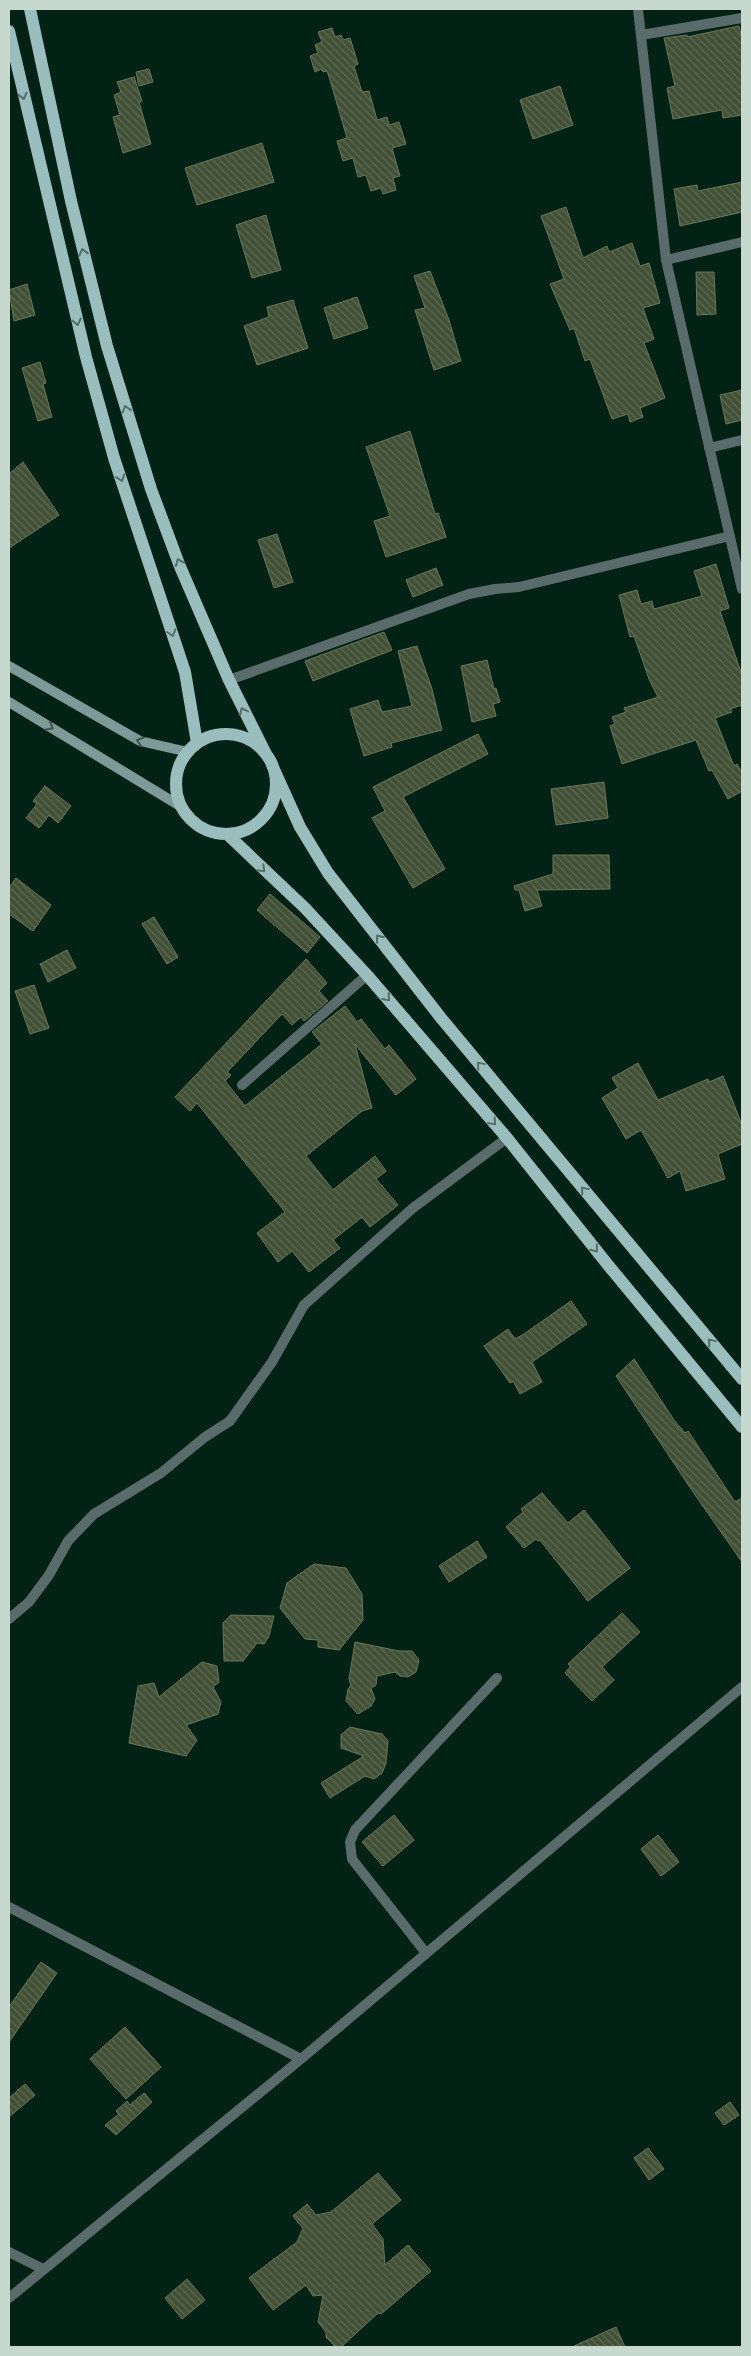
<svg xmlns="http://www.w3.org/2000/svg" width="751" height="2356" viewBox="0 0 751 2356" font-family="'Asap Condensed',sans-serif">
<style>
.building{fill:url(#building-back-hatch);stroke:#68785c}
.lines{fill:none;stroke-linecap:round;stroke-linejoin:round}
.minor{stroke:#5a6b6b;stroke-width:10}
.secondary{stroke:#7d9a99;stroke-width:10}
.primary{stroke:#99bebd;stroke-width:12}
.oneway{stroke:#556d6a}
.oneway2{stroke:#3f524e}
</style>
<defs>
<pattern id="building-back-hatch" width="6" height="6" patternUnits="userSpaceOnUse" patternTransform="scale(1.25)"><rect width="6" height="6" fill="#425136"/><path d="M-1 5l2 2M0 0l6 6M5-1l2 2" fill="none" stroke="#5c6952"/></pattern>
</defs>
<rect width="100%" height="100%" fill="#012215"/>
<path class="building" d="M739 26 742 38V115L723 118 722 110 673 119 667 88 675 86 664 38 687 35V37Z
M332 28 335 37 341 35 343 40 350 38 358 64 354 66 362 92 369 91 377 120 387 117 389 125 399 122 406 144 392 148 400 176 393 178 396 190 383 194 381 188 371 191 366 175 358 177 353 158 343 161 337 141 347 138 330 80 327 71 323 72 322 69 315 72 310 56 318 53 315 45 322 42 318 32Z
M149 69 153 82 139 86 136 72Z
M134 77 142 101 139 102 151 144 123 153 113 117 120 115 114 95 121 92 117 82Z
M560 86 573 125 533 139 520 100Z
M262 143 274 182 197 205 185 168Z
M742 182V212L680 226 674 189 697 185 698 191Z
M566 207 583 258 607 246 609 252 632 243 640 266 649 263 660 303 643 308 654 339 644 343 665 398 640 408 643 417 630 422 628 414 612 419 590 359 585 361 574 328 570 330 550 284 564 279 541 216Z
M266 215 281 270 252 278 236 225Z
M430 271 449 320 461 361 434 370 415 310 425 308 414 276Z
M696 272H714L716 314 697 315Z
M27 284 35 315 14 321 9 290Z
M357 297 368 328 334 339 324 308Z
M293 300 308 348 257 365 244 326 269 317 267 307Z
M40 362 46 383 43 384 52 417 38 421 22 368Z
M742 390V420L726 424 720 395Z
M410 431 435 514 438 513 446 537 386 557 374 521 390 516 366 447Z
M23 462 59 515 9 548V474Z
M277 534 293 582 274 588 258 540Z
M716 564 729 608 720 611 742 675V705L730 709 732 712 715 718 734 766 737 764 742 773V791L728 799 712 770 709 771 696 740 622 764 610 726 615 724 612 717 626 712 624 708 658 697 649 679 634 636 630 637 619 595 637 590 641 604 652 601 654 609 702 596 694 571Z
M436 568 443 585 413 597 406 580Z
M384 632 392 650 313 681 305 661Z
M417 646 432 689 442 730 391 743 392 747 364 756 350 709 378 700 382 712 412 706 398 651Z
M487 660 494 689 496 688 500 702 493 704 496 716 472 722 461 666Z
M478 734 488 754 403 797 445 869 413 888 372 818 385 811 373 787Z
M604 782 608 818 556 825 551 789Z
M45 786 71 806 58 823 49 815 39 828 26 818 37 804 33 801Z
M553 855H609L610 889 537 890 542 906 525 911 519 890H515L514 886 553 874Z
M16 878 51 905 33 931 9 914V888Z
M270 894 320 937 307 953 257 910Z
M154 917 178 957 167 964 142 924Z
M67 950 76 968 48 982 40 964Z
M306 959 327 983 319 991 328 1001 304 1021 301 1017 292 1025 282 1014 227 1072 231 1075 225 1081 245 1106 322 1044 312 1032 345 1006 357 1022 361 1019 385 1049 389 1045 416 1079 396 1095 355 1044 372 1108 362 1111 306 1156 333 1190 375 1156 386 1171 376 1179 398 1205 370 1227 362 1217 333 1240 340 1248 309 1272 292 1251 278 1262 257 1233 285 1212 197 1103 190 1111 175 1097Z
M34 985 49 1028 30 1034 15 991Z
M638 1063 658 1100 708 1079 709 1082 723 1076 742 1125V1144L718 1154 725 1179 686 1191 680 1171 668 1178 641 1130 626 1139 602 1098 618 1088 612 1078Z
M571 1301 587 1324 532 1362 542 1382 520 1394 513 1381 510 1383 484 1346 508 1329 515 1339 524 1334Z
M634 1359 674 1420 685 1433 688 1431 735 1502 742 1498V1562L691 1489 616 1376Z
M542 1493 568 1523 584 1510 630 1568 588 1601 540 1540 538 1541 536 1539 524 1548 506 1527 523 1512 521 1509Z
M477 1541 487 1557 449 1582 439 1566Z
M314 1564 346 1568 362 1594 363 1620 339 1650 318 1647V1640L305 1639 280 1608 287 1583Z
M622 1613 640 1632 602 1667 614 1680 592 1701 565 1673 571 1666 568 1664Z
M231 1615 274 1616 269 1636 264 1644 257 1643 243 1661H224L223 1623Z
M355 1642 399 1651H412L419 1660 416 1672 408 1677 400 1676 395 1672 377 1676 376 1685 371 1688 375 1699 371 1706 358 1714 346 1701 348 1689 351 1686 349 1679Z
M202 1662 217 1666 219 1682 213 1687 221 1702 218 1714 186 1725 197 1740 186 1756 129 1743 138 1686 154 1683 159 1697Z
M350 1727 382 1734 388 1741 386 1763 382 1773 374 1779 365 1776 330 1798 321 1783 364 1756 341 1748V1735Z
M394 1815 414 1840 383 1866 362 1842Z
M658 1835 679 1862 661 1876 641 1849Z
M41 1962 57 1973 9 2042V2007Z
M125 2027 161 2067 126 2099 90 2059Z
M25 2084 35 2095 9 2117V2098Z
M144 2093 152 2102 116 2135 105 2125 119 2114 116 2111 127 2101 130 2105Z
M730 2102 739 2115 724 2125 715 2113Z
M648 2148 664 2169 649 2180 634 2158Z
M378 2173 401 2200 372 2224 383 2239 385 2265 408 2245 431 2271 381 2314 378 2313 341 2347H336L326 2337V2332L318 2322 323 2295 313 2296 306 2285 273 2310 249 2278 297 2242 303 2228 293 2216 307 2204 316 2215 331 2212Z
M187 2279 205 2300 182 2319 165 2298Z
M616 2327 625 2347H572Z"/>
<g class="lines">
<path class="minor" d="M638 9 666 260 742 589
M641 35 742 18
M666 260 742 242
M709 448 742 440
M229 680 469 594 495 589 519 587 730 536
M242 1085 367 975
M9 1619 29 1602 49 1575 68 1541 94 1514 161 1473 205 1437 230 1421 272 1362 304 1305 413 1208 507 1138
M9 1907 301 2059
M426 1953 352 1859 350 1842 355 1830 497 1678
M9 2252 43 2269
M9 2298 301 2059 742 1687"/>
<path class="secondary" d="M9 666 140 741 188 752
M9 702 180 806"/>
<path class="primary" d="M30 9 71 201 107 346 151 489 179 564 229 680 266 754
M9 31 86 357 114 458 185 672 197 743
M176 784a50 50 0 1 1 100 0a50 50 0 1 1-100 0Z
M272 765 300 827 328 873 441 1018 742 1379
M228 835 305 908 367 975 507 1138 608 1265 742 1427"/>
</g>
<defs><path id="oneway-chevron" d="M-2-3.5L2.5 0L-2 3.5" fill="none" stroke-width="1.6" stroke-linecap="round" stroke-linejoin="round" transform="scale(1.25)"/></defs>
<g class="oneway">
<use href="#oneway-chevron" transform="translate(23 96) rotate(77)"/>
<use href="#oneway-chevron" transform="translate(83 252) rotate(-104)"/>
<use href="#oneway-chevron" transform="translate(77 322) rotate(77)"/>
<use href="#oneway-chevron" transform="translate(126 409) rotate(-107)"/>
<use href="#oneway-chevron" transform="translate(121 478) rotate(72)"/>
<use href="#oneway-chevron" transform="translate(179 562) rotate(-112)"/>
<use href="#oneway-chevron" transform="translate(172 633) rotate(72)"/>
<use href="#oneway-chevron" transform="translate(243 711) rotate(-115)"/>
<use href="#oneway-chevron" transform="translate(262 869) rotate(45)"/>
<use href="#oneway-chevron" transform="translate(379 938) rotate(-128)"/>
<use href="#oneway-chevron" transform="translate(387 998) rotate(49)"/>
<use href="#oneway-chevron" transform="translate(480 1065) rotate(-130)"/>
<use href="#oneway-chevron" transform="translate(493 1122) rotate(49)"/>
<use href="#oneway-chevron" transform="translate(584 1190) rotate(-130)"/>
<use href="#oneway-chevron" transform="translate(595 1249) rotate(51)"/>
<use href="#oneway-chevron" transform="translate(711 1342) rotate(-130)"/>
</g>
<g class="oneway2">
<use href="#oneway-chevron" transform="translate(50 727) rotate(31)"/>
<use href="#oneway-chevron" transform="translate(140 741) rotate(-161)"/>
</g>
<rect width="751" height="2356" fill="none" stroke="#c7d9cf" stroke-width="20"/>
</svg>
